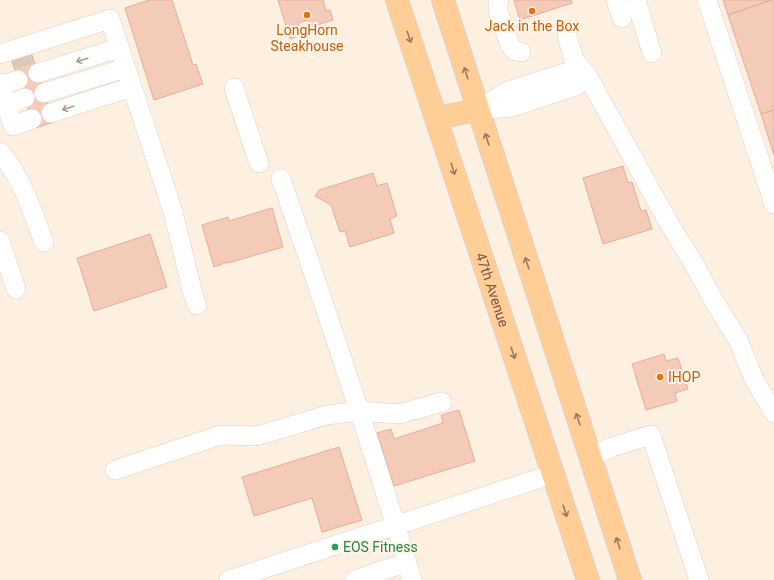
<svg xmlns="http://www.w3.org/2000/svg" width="774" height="580" viewBox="0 0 774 580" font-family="Roboto,sans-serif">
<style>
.building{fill:#f4cab8;stroke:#e7ae97}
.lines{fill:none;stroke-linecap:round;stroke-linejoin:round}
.minor-tunnel{stroke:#dbc9ba;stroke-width:19;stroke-dasharray:19 10;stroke-linecap:butt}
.minor-casing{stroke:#e4cdc0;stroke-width:20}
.major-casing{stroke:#dbd2cf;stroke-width:24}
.minor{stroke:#fff;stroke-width:19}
.major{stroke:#ffce96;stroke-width:22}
.oneway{stroke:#9e785f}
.oneway2{stroke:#ac9891}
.food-dot{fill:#e8710a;stroke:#fff4e8;stroke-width:1.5}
.leisure-dot{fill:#2e9e5b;stroke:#fff4e8;stroke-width:1.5}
.labels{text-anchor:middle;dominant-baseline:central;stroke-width:4;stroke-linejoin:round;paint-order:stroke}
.food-label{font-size:14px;fill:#c56008;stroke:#fff4e8}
.street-label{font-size:14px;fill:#755347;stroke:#fff4e8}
.leisure-label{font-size:14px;fill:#27864d;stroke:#fff4e8;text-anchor:start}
</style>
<rect width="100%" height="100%" fill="#fdf0e1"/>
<path class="building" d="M149 0H172L193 65 196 64 203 84 154 100 125 8Z
M278 0H323L326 11 330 10 333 20 311 27 308 20 298 23 301 35 290 39Z
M514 0H571L572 3 520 20Z
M723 0H771L728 15Z
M771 0H774V110L761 114 728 15Z
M29 46 54 122 35 128 9 53Z
M774 110V155L761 114Z
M623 166 628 183 632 182 641 211 646 210 652 229 603 244 583 178Z
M373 173 377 186 387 183 397 216 390 219 394 233 350 247 345 231 340 232 331 205 315 196 319 190Z
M272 208 283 247 228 263V262L214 267 202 225 228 217 229 221Z
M150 234 167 287 94 311 77 258Z
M664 354 666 361 678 358 688 389 675 393 677 401 646 410 632 364Z
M459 410 475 461 394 486 377 433 391 429 394 439 443 423 441 415Z
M339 447 362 520 322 532 312 498 254 516 242 477Z"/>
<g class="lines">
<path class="minor-tunnel" d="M12 60 31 54"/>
<defs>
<path id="minor" d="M499 0 498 1V11L510 45 515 51 521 52
M616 0 622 18
M636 0 652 53
M707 0 774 204
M567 36 574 60 587 75 670 225 694 264 714 301 738 340 754 379 774 413
M0 54 110 19 173 212 193 294 197 305
M571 71 587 75 576 86 512 107 478 110 506 92Z
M38 73 119 48
M0 83 13 126 32 119
M1 85 18 80
M234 88 259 163
M44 93 126 68
M7 105 25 98
M51 113 132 87
M0 152C22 178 32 211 44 242
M281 179C327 312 372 445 412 580
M0 241 16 289
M590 457 612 447 651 435 699 580
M115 470 221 435 257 436 327 415 359 411 399 414 442 402
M229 580 553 474
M355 580 407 562"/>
<g id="major">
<path id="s1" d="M397 0 588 580"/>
<path d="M443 0 630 580"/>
<path d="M436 118 478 110"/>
</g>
</defs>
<use href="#minor" class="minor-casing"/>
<use href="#major" class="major-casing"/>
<use href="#minor" class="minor"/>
<use href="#major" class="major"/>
</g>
<defs><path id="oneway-shaft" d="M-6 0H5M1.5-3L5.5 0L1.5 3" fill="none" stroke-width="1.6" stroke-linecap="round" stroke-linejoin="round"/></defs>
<g class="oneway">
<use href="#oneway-shaft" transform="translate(409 37) rotate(72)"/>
<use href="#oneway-shaft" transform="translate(466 73) rotate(-108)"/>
<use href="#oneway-shaft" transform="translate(487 139) rotate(-108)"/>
<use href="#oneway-shaft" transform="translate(453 169) rotate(72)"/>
<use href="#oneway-shaft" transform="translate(527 263) rotate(-108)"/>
<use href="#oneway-shaft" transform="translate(513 353) rotate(72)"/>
<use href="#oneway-shaft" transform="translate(578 419) rotate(-108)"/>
<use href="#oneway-shaft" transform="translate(565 511) rotate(72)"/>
<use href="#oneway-shaft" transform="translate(618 543) rotate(-108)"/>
</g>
<g class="oneway2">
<use href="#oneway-shaft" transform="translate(82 60) rotate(163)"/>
<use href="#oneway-shaft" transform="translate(68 108) rotate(162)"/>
</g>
<g class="food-dot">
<circle cx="532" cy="11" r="4"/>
<circle cx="307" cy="15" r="4"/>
<circle cx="660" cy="377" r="4"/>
</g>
<circle class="leisure-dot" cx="335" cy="547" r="4"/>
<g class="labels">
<g class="food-label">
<text x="532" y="26">Jack in the Box</text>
<text x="307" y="30">LongHorn<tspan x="307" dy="16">Steakhouse</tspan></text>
<text x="668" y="377" text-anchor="start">IHOP</text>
</g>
<g class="street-label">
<text stroke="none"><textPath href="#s1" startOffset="305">47th Avenue</textPath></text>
</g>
<g class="leisure-label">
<text x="343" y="547">EOS Fitness</text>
</g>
</g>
</svg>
